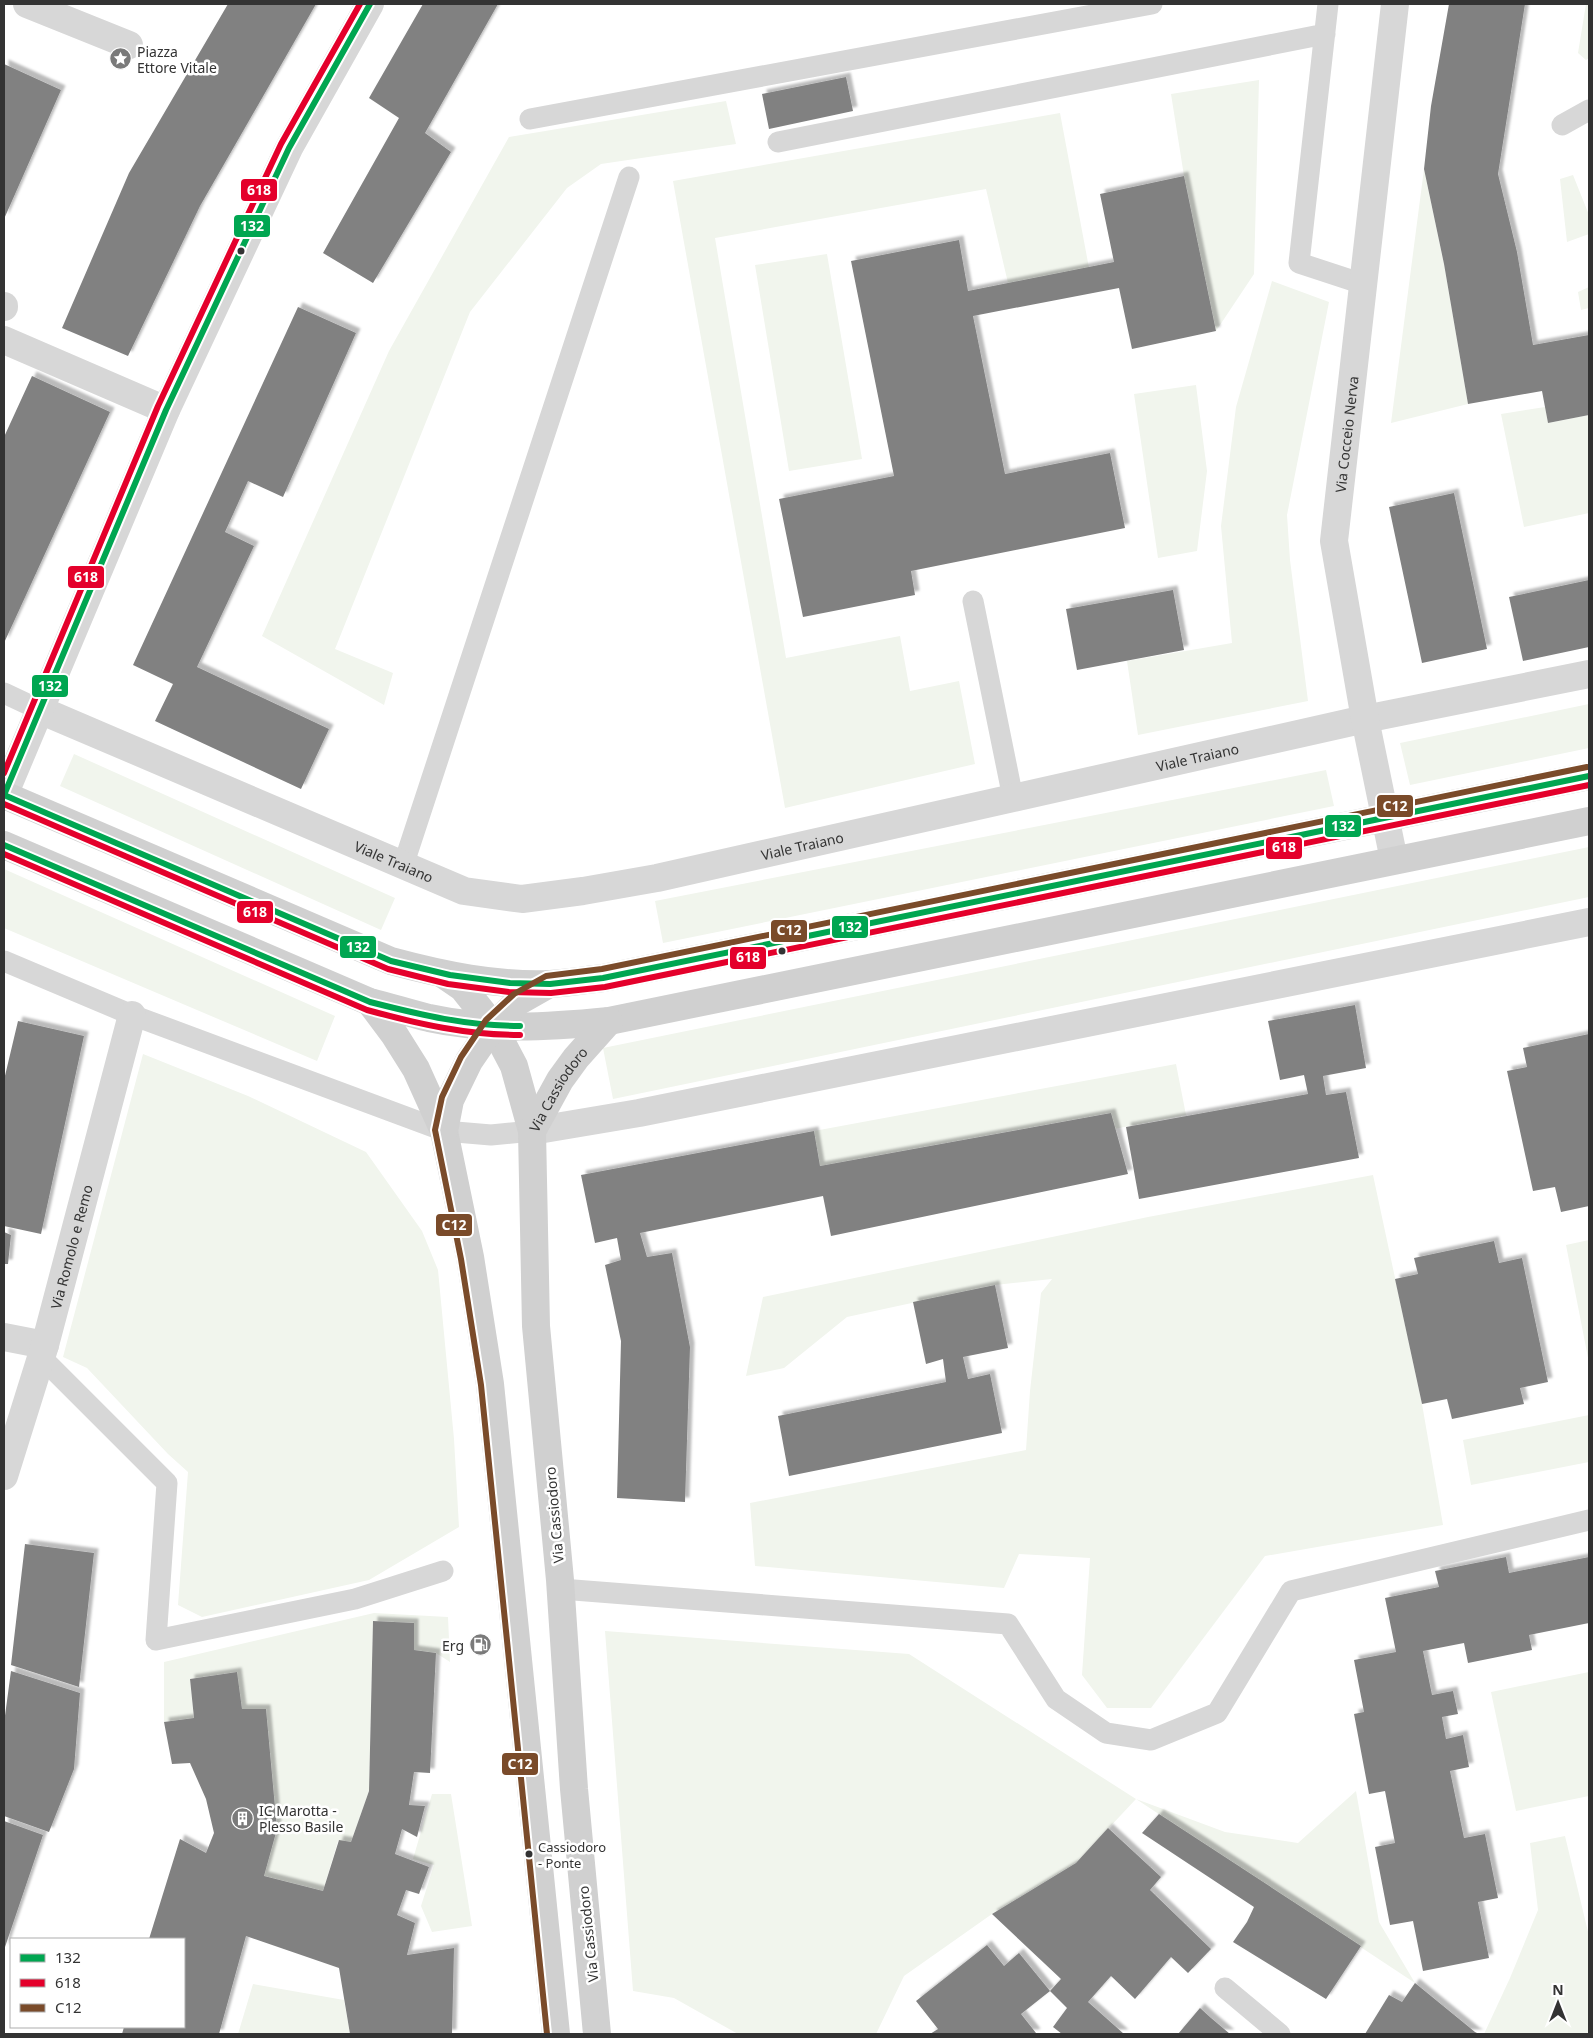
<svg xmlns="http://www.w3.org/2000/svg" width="1593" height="2038" viewBox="0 0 1593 2038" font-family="'Noto Sans',sans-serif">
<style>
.green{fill:#f1f5ed}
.building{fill:#818181;filter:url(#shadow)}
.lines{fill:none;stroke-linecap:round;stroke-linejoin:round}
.lane{stroke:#d7d7d7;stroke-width:21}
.street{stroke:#d7d7d7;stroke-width:28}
.secondary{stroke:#d0d0d0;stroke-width:28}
.bus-1-casing{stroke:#fff;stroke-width:10}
.bus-2-casing{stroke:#fff;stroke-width:10}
.bus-3-casing{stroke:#fff;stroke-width:10}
.bus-1{stroke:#00a651;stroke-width:6}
.bus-2{stroke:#e4002b;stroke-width:6}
.bus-3{stroke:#7a4b2a;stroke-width:6}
.bus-dot{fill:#333;stroke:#fff;stroke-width:2}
.labels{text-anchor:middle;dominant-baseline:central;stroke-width:5;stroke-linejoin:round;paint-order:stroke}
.bus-label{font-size:13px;fill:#333;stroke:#fff;text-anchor:start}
.poi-label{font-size:14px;fill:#333;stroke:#fff;text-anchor:start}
.street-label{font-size:14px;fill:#333;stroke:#fff}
.line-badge{stroke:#fff;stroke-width:2}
.badge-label{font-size:14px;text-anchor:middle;font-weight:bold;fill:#fff}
</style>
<defs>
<filter id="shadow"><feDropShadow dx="4.5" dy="-4.5" stdDeviation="1" flood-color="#0004"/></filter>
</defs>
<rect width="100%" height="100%" fill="#fff"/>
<path class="green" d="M1586 4H1589V58L1586 60 1578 53Z
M1259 80 1254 274 1216 331 1184 176 1171 94Z
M726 101 736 144 601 164 567 188 470 312 335 649 393 673 384 705 262 636 389 351 509 137Z
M1060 113 1089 268 1008 283 986 189 715 238 786 658 900 636 910 691 959 681 975 764 785 808 673 181Z
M1424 169 1444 264 1468 404 1391 423Z
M1573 175 1589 215V234L1567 242 1560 179Z
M827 254 862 459 789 471 755 265Z
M1272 281 1329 302 1287 515 1290 560 1308 701 1138 735 1127 661 1232 643 1221 526 1236 407Z
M1589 287V308L1581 310 1578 292Z
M1196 385 1207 471 1197 551 1158 558 1134 394Z
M1545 407 1548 423 1589 415V513L1524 527 1501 414Z
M1589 704V748L1410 785 1400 743Z
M74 754 395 898 381 930 60 786Z
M1326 770 1334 806 663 943 655 901Z
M1589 847V897L613 1099 603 1048Z
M4 869 335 1016 317 1061 4 928Z
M143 1054 248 1096 366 1152 422 1231 438 1270 454 1439 459 1527 369 1580 202 1617 178 1605 188 1472 168 1454 87 1368 63 1357Z
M1176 1064 1186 1115 1114 1129 1110 1113 820 1166 814 1131Z
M1373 1175 1422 1404 1443 1525 1265 1556 1151 1708H1107L1082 1675 1090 1558 1019 1554 1004 1588 755 1566 750 1503 1026 1450 1030 1391 1041 1293 1052 1279 995 1285 847 1317 784 1368 746 1376 763 1297 1148 1217Z
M1589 1240V1363L1566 1245Z
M1589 1415V1462L1471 1485 1463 1440Z
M374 1613 448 1617 450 1662 436 1653 414 1650V1623L373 1621 369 1791 351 1842 338 1841 323 1891 264 1876 277 1829 266 1709H242L236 1672 190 1679 194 1718 164 1722V1662Z
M605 1631 909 1654 1136 1799 1225 1832 1298 1843 1356 1791 1379 1922 1415 1983 1136 1799 1076 1863 992 1914 904 1976 876 2034H738L674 1998 633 1991Z
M1589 1672V1796L1516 1811 1491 1692Z
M432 1794H451L472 1926 432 1932 421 1906 434 1865 413 1859Z
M1565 1836 1589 1936V2034H1484L1510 1978 1538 1910 1530 1843Z
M253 1984 344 2000 350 2034H238Z"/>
<path class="building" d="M228 4H316L200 206 128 356 62 328 129 173Z
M423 4H498L425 133 451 152 373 283 323 253 399 118 369 98Z
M1449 4H1525L1498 174 1517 252 1533 345 1589 335V415L1548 423 1542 391 1468 404 1444 264 1424 169 1431 106Z
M4 64 61 90 4 219Z
M846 77 853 111 769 129 762 94Z
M1184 176 1216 331 1132 349 1119 288 973 316 1005 474 1110 453 1125 528 911 571 915 595 803 617 779 499 894 476 851 261 959 240 968 291 1114 262 1100 194Z
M298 307 356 333 283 497 248 481 225 532 254 546 197 667 329 729 301 789 155 721 173 684 133 665Z
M32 376 110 412 4 643V437Z
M1454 493 1487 649 1422 663 1389 507Z
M1589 580V647L1523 661 1509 597Z
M1173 590 1184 650 1077 670 1066 609Z
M1355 1005 1366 1068 1323 1076 1326 1095 1346 1092 1359 1158 1139 1199 1126 1127 1308 1094 1304 1075 1280 1080 1268 1021Z
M18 1021 84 1036 41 1234 4 1226V1080Z
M1589 1034V1206L1561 1212 1555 1187 1533 1191 1507 1071 1527 1067 1523 1048Z
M1111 1113 1128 1174 831 1236 823 1196 640 1233 647 1257 672 1253 690 1347 685 1502 617 1498 621 1341 605 1265 621 1260 617 1238 595 1243 581 1175 814 1131 820 1166Z
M4 1232 11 1235 8 1264H4Z
M1494 1241 1499 1263 1522 1258 1548 1382 1520 1388 1524 1404 1452 1419 1447 1399 1422 1404 1395 1279 1418 1274 1414 1258Z
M995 1285 1008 1348 963 1357 968 1379 990 1374 1002 1433 789 1476 778 1416 946 1382 943 1359 926 1364 913 1302Z
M25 1544 94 1553 79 1687 11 1665Z
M1506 1557 1509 1573 1589 1557V1623L1529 1635 1532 1650 1468 1663 1464 1643 1423 1651 1432 1695 1453 1691 1458 1714 1442 1717 1446 1739 1463 1735 1469 1767 1450 1771 1464 1838 1485 1834 1498 1898 1478 1902 1489 1958 1423 1971 1413 1921 1390 1925 1375 1847 1395 1843 1385 1791 1369 1794 1354 1714 1364 1712 1354 1660 1396 1652 1385 1598 1439 1587 1435 1571Z
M373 1621 414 1623V1650L436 1653 430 1773 414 1772 409 1805 425 1806 417 1837 402 1829 395 1854 429 1867 419 1894 406 1890 397 1915 415 1923 407 1955 454 1948 452 2034H350L339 1968 246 1936 219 2034H122L124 2027H184V1939H149L180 1839 206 1853 214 1833 206 1799 190 1763 172 1764 164 1722 194 1718 190 1679 237 1672 242 1709H266L277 1829 264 1876 323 1891 339 1840 351 1842 369 1791Z
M11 1671 80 1693 74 1769 49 1832 4 1816V1723Z
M1159 1814 1361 1946 1326 1999 1233 1942 1247 1922 1254 1907 1142 1833Z
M4 1821 43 1835 4 1950Z
M1108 1828 1161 1877 1150 1890 1211 1949 1188 1973 1171 1957 1135 1999 1111 1976 1088 2002 1124 2034H1062L1053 2027 1067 2008 1050 1991 1061 1979 992 1914 1076 1863Z
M987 1945 1004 1966 1019 1953 1050 1991 1021 2014 1036 2033 1034 2034H930L938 2029 916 2001Z
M1415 1983 1475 2032 1479 2034H1365L1389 1995 1402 2002Z
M1200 2008 1211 2018 1230 2034H1178Z"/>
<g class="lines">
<path class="lane" d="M1328 4 1299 263 1363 284
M530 119 1152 4
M1562 125 1589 110
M778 142 1325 34
M973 601 1013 798
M4 693 40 710
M403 866 629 177
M4 961 132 1015 444 1131 491 1135 532 1131
M41 1357 167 1483 156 1640 355 1599 443 1571
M561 1589 1008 1624 1056 1699 1106 1733 1151 1740 1217 1713 1291 1591 1589 1520
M1225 1988 1280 2034"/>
<g class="street">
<path d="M27 4 129 45"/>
<path d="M4 307V306"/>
<path d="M4 340 166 410"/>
<path id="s1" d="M40 710 464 891 522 899 583 891 657 878 1365 719 1589 674"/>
<path d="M4 795 166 410 289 148 370 4"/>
<path id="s2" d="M1394 860 1365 719 1334 541 1395 4"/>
<path d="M532 1131 639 1113 1589 922"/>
<path d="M4 1337 45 1345"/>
<path id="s3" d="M4 1476 45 1345 132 1015"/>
</g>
<g class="secondary">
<path d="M4 795 391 961C443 975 496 986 550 984 567 983 585 980 603 978L1589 776"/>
<path d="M4 845 370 1002C390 1007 409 1013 429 1018 488 1031 549 1027 609 1021L1589 821"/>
<path d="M444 975 463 988 493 1026 514 1066 532 1131"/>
<path d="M370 1002 394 1034 416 1069 444 1131 470 1257 490 1384 556 2034"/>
<path d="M444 1131 450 1100 469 1061 493 1026 519 1001 549 984"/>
<path id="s4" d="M597 2034 574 1789 560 1580 536 1326 532 1131 560 1080 576 1058 609 1021"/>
</g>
<defs>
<path id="bus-1" d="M370 4 289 148 166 410 4 795 391 961 450 975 510 983 550 984 603 978 1589 776
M4 845 370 1002C421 1015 467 1026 520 1026"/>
<path id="bus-2" d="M4 773 158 406 281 144 360 4
M4 804 388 969 448 984 509 992 551 993 605 987 1589 785
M4 854 367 1010C418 1024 467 1035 520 1035"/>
<path id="bus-3" d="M547 2034 481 1385 461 1259 435 1130 442 1097 461 1057 486 1020 514 994 546 976 602 969 1587 767"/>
</defs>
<use href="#bus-1" class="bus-1-casing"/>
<use href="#bus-2" class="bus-2-casing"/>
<use href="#bus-3" class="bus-3-casing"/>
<use href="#bus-1" class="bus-1"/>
<use href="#bus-2" class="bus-2"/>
<use href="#bus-3" class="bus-3"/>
</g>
<defs>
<symbol id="sight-disc" viewBox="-11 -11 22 22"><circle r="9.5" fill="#7a7a7a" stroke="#fff"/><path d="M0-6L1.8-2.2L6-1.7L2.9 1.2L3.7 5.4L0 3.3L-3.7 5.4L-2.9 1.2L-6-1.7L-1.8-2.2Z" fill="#fff"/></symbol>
<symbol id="fuel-disc" viewBox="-11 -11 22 22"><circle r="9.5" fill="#7a7a7a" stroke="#fff"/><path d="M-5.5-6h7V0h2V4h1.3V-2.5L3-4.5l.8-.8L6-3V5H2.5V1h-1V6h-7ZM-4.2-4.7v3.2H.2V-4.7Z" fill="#fff"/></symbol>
<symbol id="building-disc" viewBox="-11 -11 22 22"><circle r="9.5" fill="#7a7a7a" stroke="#fff"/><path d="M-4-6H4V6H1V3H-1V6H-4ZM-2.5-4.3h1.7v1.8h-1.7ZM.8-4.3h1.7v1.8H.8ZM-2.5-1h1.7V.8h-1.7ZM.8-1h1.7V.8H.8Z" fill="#fff"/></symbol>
</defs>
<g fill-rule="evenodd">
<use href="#sight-disc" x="108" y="46" width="25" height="25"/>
<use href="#fuel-disc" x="468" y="1632" width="25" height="25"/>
<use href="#building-disc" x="230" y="1806" width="25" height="25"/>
</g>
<g class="bus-dot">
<circle cx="241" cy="251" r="4.5"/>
<circle cx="782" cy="951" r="4.5"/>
<circle cx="529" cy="1854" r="4.5"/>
</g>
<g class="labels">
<g class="bus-label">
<text x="538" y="1847">Cassiodoro<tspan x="538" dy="16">- Ponte</tspan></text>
</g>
<g class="poi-label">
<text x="137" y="51">Piazza<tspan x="137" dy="16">Ettore Vitale</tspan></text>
<text x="464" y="1645" text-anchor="end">Erg</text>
<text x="259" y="1810">IC Marotta -<tspan x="259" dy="16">Plesso Basile</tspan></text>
</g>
<g class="street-label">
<text stroke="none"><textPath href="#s2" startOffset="432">Via Cocceio Nerva</textPath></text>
<text stroke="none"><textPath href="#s1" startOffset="1210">Viale Traiano</textPath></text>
<text stroke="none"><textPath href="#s1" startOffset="805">Viale Traiano</textPath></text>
<text stroke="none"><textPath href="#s1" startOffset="385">Viale Traiano</textPath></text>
<text stroke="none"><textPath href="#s4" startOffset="955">Via Cassiodoro</textPath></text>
<text stroke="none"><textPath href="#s3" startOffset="239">Via Romolo e Remo</textPath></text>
<text transform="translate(554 1515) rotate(-95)">Via Cassiodoro</text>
<text transform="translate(588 1934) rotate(-96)">Via Cassiodoro</text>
</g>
</g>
<g class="line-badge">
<rect x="240" y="178" width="38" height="24" rx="5" fill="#e4002b"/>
<rect x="233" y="214" width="38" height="24" rx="5" fill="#00a651"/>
<rect x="67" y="565" width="38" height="24" rx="5" fill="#e4002b"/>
<rect x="31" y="674" width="38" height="24" rx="5" fill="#00a651"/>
<rect x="1376" y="794" width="38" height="24" rx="5" fill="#7a4b2a"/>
<rect x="1324" y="814" width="38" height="24" rx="5" fill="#00a651"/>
<rect x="1265" y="836" width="38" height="24" rx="5" fill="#e4002b"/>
<rect x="236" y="900" width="38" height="24" rx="5" fill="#e4002b"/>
<rect x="831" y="915" width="38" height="24" rx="5" fill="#00a651"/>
<rect x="770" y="919" width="38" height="24" rx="5" fill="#7a4b2a"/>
<rect x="339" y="935" width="38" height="24" rx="5" fill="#00a651"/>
<rect x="729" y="946" width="38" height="24" rx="5" fill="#e4002b"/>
<rect x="435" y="1213" width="38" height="24" rx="5" fill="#7a4b2a"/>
<rect x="501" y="1752" width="38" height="24" rx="5" fill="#7a4b2a"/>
</g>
<g class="badge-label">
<text x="259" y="195">618</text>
<text x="252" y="231">132</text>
<text x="86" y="582">618</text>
<text x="50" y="691">132</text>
<text x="1395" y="811">C12</text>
<text x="1343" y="831">132</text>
<text x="1284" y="852">618</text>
<text x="255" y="917">618</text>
<text x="850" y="932">132</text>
<text x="789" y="935">C12</text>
<text x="358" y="952">132</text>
<text x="748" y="962">618</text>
<text x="454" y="1230">C12</text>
<text x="520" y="1769">C12</text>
</g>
<rect width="1593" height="2038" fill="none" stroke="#333333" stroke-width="10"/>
<rect x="10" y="1938" width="175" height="90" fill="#ffffff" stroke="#adadad"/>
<rect x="20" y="1954" width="25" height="8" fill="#00a651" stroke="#adadad"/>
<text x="55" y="1963" font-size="15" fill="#333333">132</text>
<rect x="20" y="1979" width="25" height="8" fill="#e4002b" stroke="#adadad"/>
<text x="55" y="1988" font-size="15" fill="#333333">618</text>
<rect x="20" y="2004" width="25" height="8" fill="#7a4b2a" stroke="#adadad"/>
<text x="55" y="2013" font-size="15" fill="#333333">C12</text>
<g transform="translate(1558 2003)" stroke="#ffffff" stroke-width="4" paint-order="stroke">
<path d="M0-4L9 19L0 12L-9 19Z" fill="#333333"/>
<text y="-8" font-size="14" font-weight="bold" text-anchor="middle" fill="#333333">N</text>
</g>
</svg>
